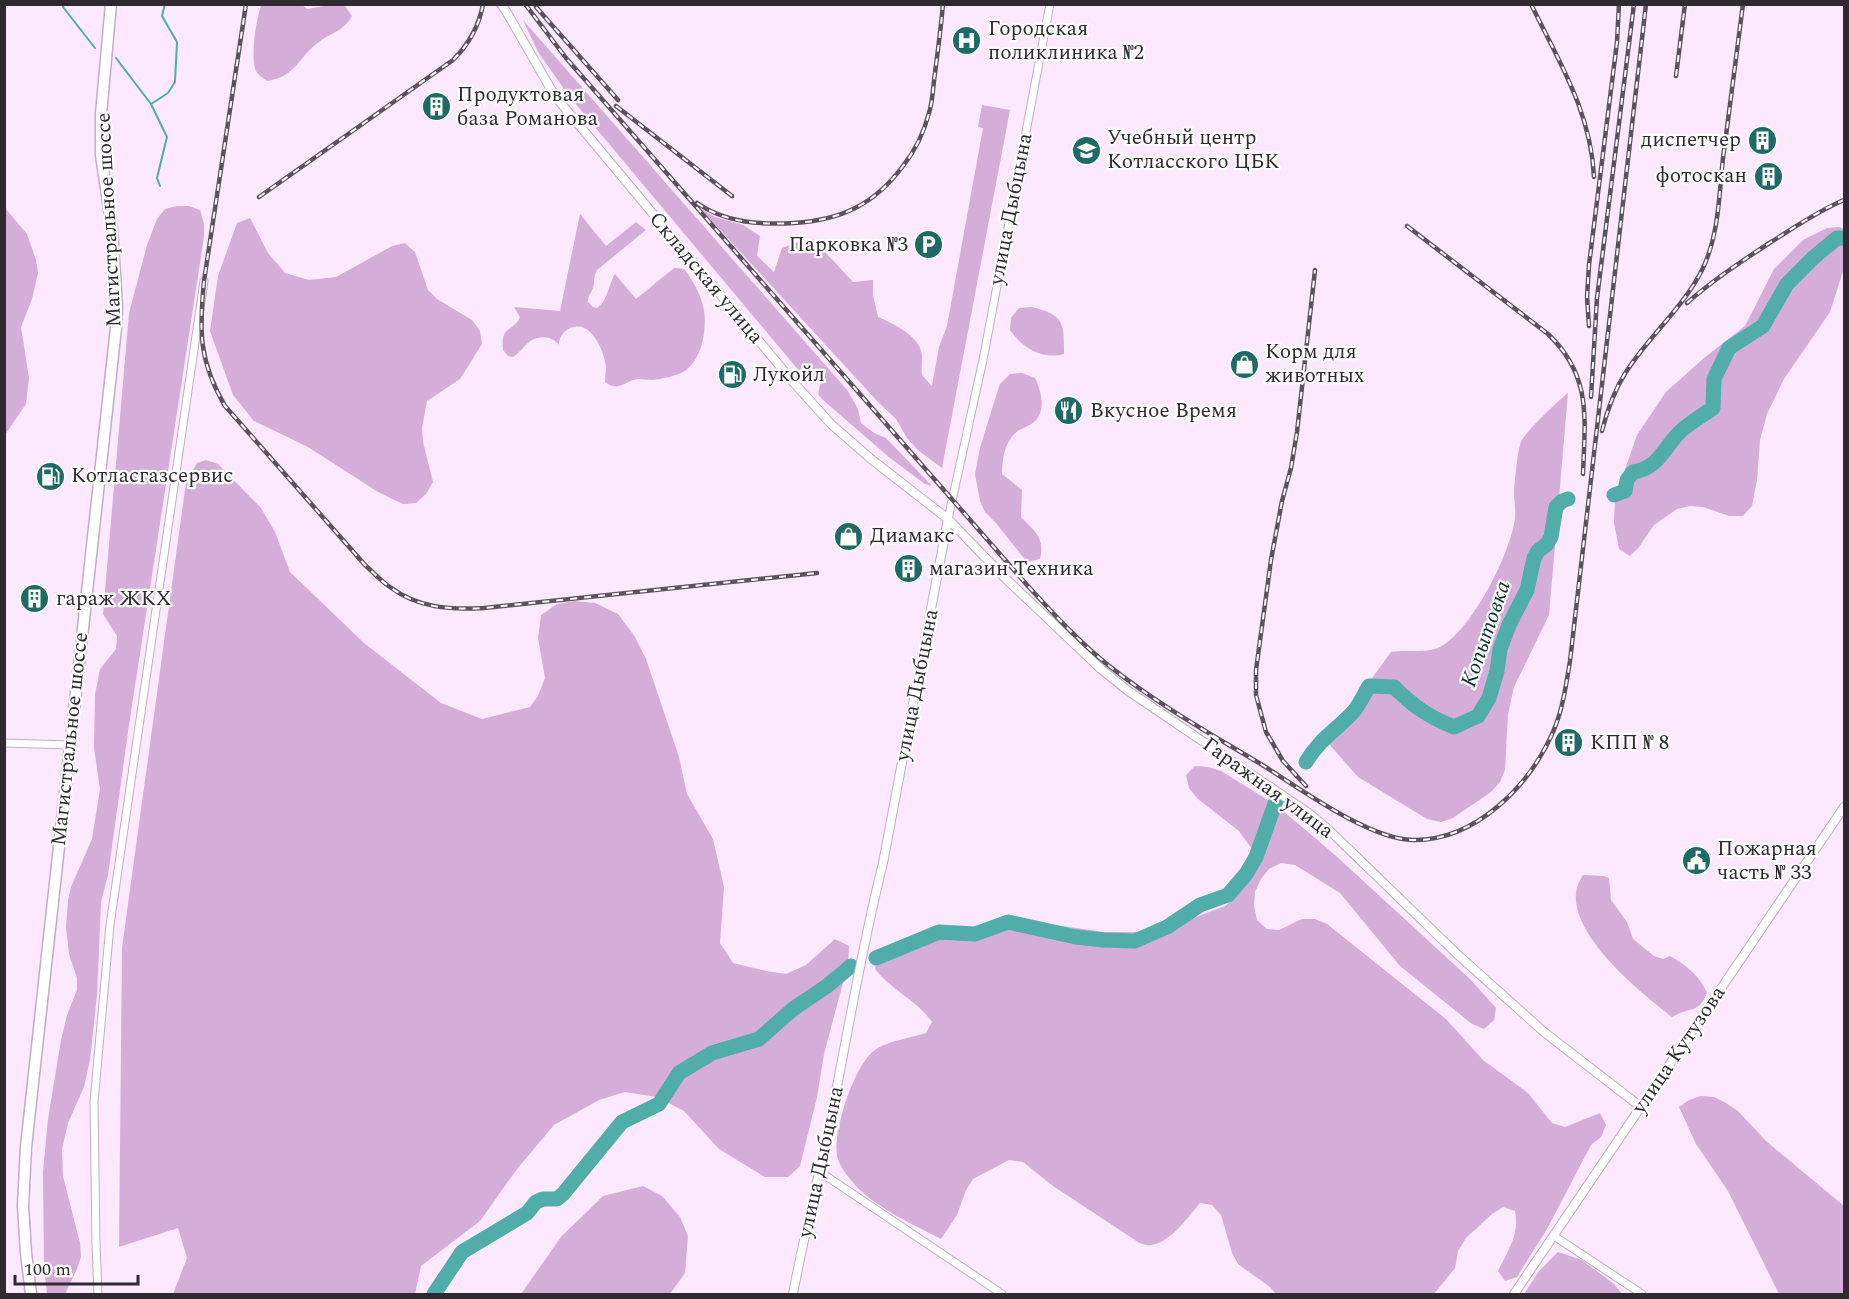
<svg xmlns="http://www.w3.org/2000/svg" width="1849" height="1299" viewBox="0 0 1849 1299" font-family="Spectral,serif">
<style>
.green{fill:#d4add9}
.lines{fill:none;stroke-linecap:round;stroke-linejoin:round}
.stream{stroke:#50ada9;stroke-width:2}
.river{stroke:#50ada9;stroke-width:15}
.minor-casing{stroke:#c1aec4;stroke-width:9}
.tertiary-casing{stroke:#c1aec4;stroke-width:10}
.primary-casing{stroke:#c1aec4;stroke-width:13}
.minor{stroke:#fff;stroke-width:7}
.tertiary{stroke:#fff;stroke-width:8}
.primary{stroke:#fff;stroke-width:10}
.rail-casing{stroke:#5c515d;stroke-width:4.5}
.rail{stroke:#fdfdfd;stroke-width:2;stroke-dasharray:7;stroke-linecap:butt}
.labels{text-anchor:middle;dominant-baseline:central;stroke-width:4.5;stroke-linejoin:round;paint-order:stroke}
.poi-label{font-size:21px;fill:#312932;stroke:#fdfdfd;text-anchor:start}
.street-label{font-size:21px;fill:#312932;stroke:#fdfdfd}
.water-label{font-size:22px;font-style:italic;fill:#033230;stroke:#fdfdfd}
</style>
<rect width="100%" height="100%" fill="#fce8ff"/>
<path class="green" d="M262 4 302 5 307 9 329 5 345 6 352 16C342 33 333 31 319 42 298 57 296 77 267 81 263 78 258 75 256 71 250 59 256 17 262 4Z
M523 20 848 391 858 409 861 423 874 433 886 438 932 486 925 484 890 458 823 400 818 394 821 381C814 373 810 373 800 372L569 96 538 52Z
M982 105 1010 110 942 468 919 451 907 438 896 419 878 402 701 209 715 217 743 225 760 236 757 256 774 272 782 248 795 243 813 239 853 282 873 280V295L878 317C894 324 920 336 922 355 922 362 921 369 922 375L932 386 939 347 947 326 983 128 978 127Z
M177 206H189L200 210 204 224V237L129 725 108 875 101 902 97 995 90 1060 84 1087 68 1123 62 1149 63 1176 80 1243 81 1257 77 1269 65 1294H47L44 1267 43 1172 48 1119 61 1040 67 1015 77 990V978L69 954 66 927 68 900 71 887 92 839 100 789 94 748 95 695 100 669 116 649 117 636 103 614 129 313 147 245 157 219 165 209Z
M5 208 27 234 36 260 38 273 32 299 21 327 29 378 26 404 5 435Z
M580 214 606 246 636 222 646 230 597 270C593 277 595 282 593 288 591 293 588 296 588 302L593 307 597 308C609 299 608 285 615 274L636 299 674 268 684 269C693 280 701 295 704 310 707 330 702 361 683 372 676 376 661 379 653 380 648 380 643 379 639 379 624 380 620 393 605 382 605 377 606 373 606 368 605 356 599 341 590 332 579 320 559 329 559 345 553 337 542 335 532 340 525 344 521 352 513 357L508 356 503 350C500 325 513 333 520 317L514 307 560 311Z
M250 218 268 253 285 273 309 280 336 277 392 246 405 243 415 252 428 290 437 299 472 320 480 331 482 344 460 379 427 401 422 428 423 442 433 482 426 494 416 503 403 504 378 492 308 447 254 421 233 395 210 331 218 276 237 223Z
M1839 227 1844 229V268L1830 312 1784 379 1767 414 1760 440 1757 480 1752 506 1743 516H1729L1703 507 1690 506 1677 509 1654 525 1639 547 1630 556 1619 549 1614 523 1615 498 1637 435 1666 392 1704 358 1745 326 1774 269 1803 240 1827 228Z
M1032 307C1065 315 1064 324 1064 354 1042 360 1023 348 1010 330L1011 318 1019 308Z
M1022 373 1035 378C1041 391 1047 410 1034 422 1027 428 1016 429 1011 438 1004 448 1002 461 1002 474L1022 490 1021 517C1035 532 1045 537 1040 559L1027 562 995 522 985 512 980 501 975 474 980 448 996 396 1000 384 1010 374Z
M1568 393 1549 615 1514 687 1508 714 1505 770 1500 782 1491 792 1453 818 1441 822 1427 819 1358 777 1329 744 1324 734 1351 707 1391 652C1406 649 1426 654 1440 647 1472 630 1510 554 1515 519 1516 510 1514 501 1514 492 1515 480 1517 453 1521 442 1524 433 1559 400 1568 393Z
M206 460 218 464 261 508 275 532 290 572 364 643 441 703 482 719 530 707 538 696 545 678 538 638 541 615 557 604 575 601 595 603 618 614 635 637 646 659 679 757 687 794 713 839 724 887 720 943 733 963 766 971 786 974 806 965 835 939 849 946 848 964 824 1054 817 1097 800 1166 788 1177H765L719 1149 684 1111 657 1097 625 1092 599 1100 554 1125 517 1169 480 1221 421 1266 415 1294H173L187 1258 178 1228 119 1247 122 948 186 482 197 463Z
M1195 766 1208 767 1221 771 1276 805 1335 855 1471 980 1496 1008 1494 1020 1484 1029 1472 1024 1400 966 1340 893 1295 865 1281 863 1269 869 1261 879 1255 892 1254 906 1257 920 1267 929 1279 930 1302 919H1315L1327 924 1446 1019 1483 1060 1528 1093 1552 1123 1565 1127 1600 1113 1606 1125 1601 1137 1591 1145 1547 1229 1517 1277 1505 1281 1498 1271C1508 1250 1520 1234 1515 1211L1503 1207 1492 1214 1466 1238 1458 1251 1455 1268 1434 1294H1276L1270 1287 1238 1264 1232 1253 1221 1215 1212 1205 1200 1203C1187 1218 1172 1241 1152 1245 1147 1246 1142 1244 1138 1242L1053 1186 1023 1162 1009 1160 973 1179 966 1190 957 1215 941 1239C911 1223 872 1207 850 1179 845 1173 839 1164 837 1156 833 1131 855 1060 878 1048 892 1040 911 1038 926 1033L932 1022C917 1000 891 990 875 969L877 956 887 948 980 926 1034 922 1104 932H1167L1188 920 1225 906 1235 898 1250 878 1255 866 1254 852 1239 831 1198 799 1189 788 1186 775Z
M1583 875 1604 876 1609 878 1611 900 1627 922 1633 939 1654 956 1663 959 1670 956C1686 965 1700 976 1707 993 1698 1015 1690 1006 1672 1017 1640 992 1550 921 1583 875Z
M1701 1096 1714 1097 1726 1103 1738 1111 1766 1141 1844 1206V1294H1779L1728 1191 1696 1144 1679 1107 1689 1100Z
M643 1186 662 1196 680 1217 688 1236 685 1273 670 1294H521L561 1237 603 1196Z
M1558 1252 1582 1260 1614 1284 1622 1294H1524L1539 1271Z"/>
<g class="lines">
<path class="stream" d="M64 4 63 7 95 48
M116 58 151 104 167 137 157 178 160 186
M151 104 168 93 175 82 177 42 162 16 165 4"/>
<path class="river" d="M1614 495 1625 491 1627 480 1633 472C1660 468 1664 446 1682 430 1691 422 1703 415 1713 408L1714 379 1729 348 1763 326 1787 284 1813 258 1837 238H1844
M1306 762C1320 738 1337 730 1354 711 1360 704 1364 694 1369 686L1394 687C1413 706 1429 717 1454 727L1478 716 1489 698 1497 671 1500 649 1509 625 1527 590 1534 558 1538 551 1547 544 1551 537 1556 507 1562 501 1568 499
M876 958 939 932 975 934 1008 922 1076 937 1103 940 1135 941 1167 927 1200 905 1228 895 1246 874 1256 857 1277 798
M434 1294 462 1252 527 1213 536 1202 543 1199H557L563 1194 622 1122 659 1104 679 1073 712 1053 759 1039 793 1009 827 986 851 966"/>
<defs>
<path id="minor" d="M948 519 984 355 1050 4
M4 743 70 745
M820 1172 1002 1294
M1554 1236 1642 1294
M98 1294 96 1243 94 1102 110 925 204 281"/>
<path id="tertiary" d="M501 4 506 11 552 91 559 101 794 383 831 424 871 459 948 519 1006 579 1101 669 1127 690 1310 814 1328 829 1457 954 1544 1032 1641 1107
M793 1294C804 1235 819 1176 831 1117 848 1032 862 946 883 863L948 519
M1514 1294 1844 807"/>
<path id="primary" d="M31 1294 26 1253 23 1206 26 1147 116 328 117 307 112 229 101 155V114L111 4"/>
</defs>
<use href="#minor" class="minor-casing"/>
<use href="#tertiary" class="tertiary-casing"/>
<use href="#primary" class="primary-casing"/>
<use href="#minor" class="minor"/>
<use href="#tertiary" class="tertiary"/>
<use href="#primary" class="primary"/>
<defs>
<path id="rail" d="M246 4 204 281C199 332 199 361 225 406L365 565C374 573 381 581 390 587 418 608 450 610 484 608L817 573
M525 4 566 58 1027 585C1053 613 1078 641 1108 665 1157 704 1211 734 1264 766 1302 790 1369 839 1413 840 1476 841 1530 785 1553 732 1563 709 1566 685 1570 661L1646 4
M1531 4C1559 62 1591 112 1594 177
M536 7 618 100
M1676 76 1685 4
M616 106 732 196
M259 197 453 60C469 44 479 27 483 4
M697 203C725 223 761 225 794 223 841 220 874 205 903 166 915 151 924 132 929 113 933 100 933 86 935 73 938 50 941 27 943 4
M1407 226 1548 334C1592 376 1585 418 1583 474
M1687 303C1713 280 1742 261 1771 242 1795 227 1818 211 1844 200
M1589 326 1587 297 1589 265 1617 42 1619 4
M1591 397 1597 298 1634 4
M1602 431C1607 411 1615 389 1626 372 1649 336 1683 308 1702 270 1719 236 1719 195 1723 158 1730 107 1736 56 1743 4
M1306 786 1283 761 1266 732 1256 695V670L1271 560 1282 501 1291 468 1297 432 1315 270"/>
</defs>
<use href="#rail" class="rail-casing"/>
<use href="#rail" class="rail"/>
</g>
<defs>
<symbol id="hospital-disc" viewBox="-11 -11 22 22"><circle r="9.5" fill="#1e6a67" stroke="#fdfdfd"/><path d="M-5-5h3v3.5h4V-5h3V5h-3V1.5h-4V5h-3Z" fill="#fff"/></symbol>
<symbol id="building-disc" viewBox="-11 -11 22 22"><circle r="9.5" fill="#1e6a67" stroke="#fdfdfd"/><path d="M-4-6H4V6H1V3H-1V6H-4ZM-2.5-4.3h1.7v1.8h-1.7ZM.8-4.3h1.7v1.8H.8ZM-2.5-1h1.7V.8h-1.7ZM.8-1h1.7V.8H.8Z" fill="#fff"/></symbol>
<symbol id="school-disc" viewBox="-11 -11 22 22"><circle r="9.5" fill="#1e6a67" stroke="#fdfdfd"/><path d="M0-5L7-2L0 1L-7-2ZM-4 1L0 2.5L4 1V4Q0 6-4 4Z" fill="#fff"/></symbol>
<symbol id="parking-disc" viewBox="-11 -11 22 22"><circle r="9.5" fill="#1e6a67" stroke="#fdfdfd"/><path d="M-3.5-5.5H1a3.5 3.5 0 0 1 0 7H-1V5.5H-3.5ZM-1-3.4V-.6H.8a1.4 1.4 0 0 0 0-2.8Z" fill="#fff"/></symbol>
<symbol id="shop-disc" viewBox="-11 -11 22 22"><circle r="9.5" fill="#1e6a67" stroke="#fdfdfd"/><path d="M-5-2.5h2.3a2.7 3.5 0 0 1 5.4 0H5L5.5 6h-11ZM-1.5-2.5h3a1.5 2.3 0 0 0-3 0Z" fill="#fff"/></symbol>
<symbol id="fuel-disc" viewBox="-11 -11 22 22"><circle r="9.5" fill="#1e6a67" stroke="#fdfdfd"/><path d="M-5.5-6h7V0h2V4h1.3V-2.5L3-4.5l.8-.8L6-3V5H2.5V1h-1V6h-7ZM-4.2-4.7v3.2H.2V-4.7Z" fill="#fff"/></symbol>
<symbol id="restaurant-disc" viewBox="-11 -11 22 22"><circle r="9.5" fill="#1e6a67" stroke="#fdfdfd"/><path d="M-5-6h1v4h1v-4h1v4h1v-4h1v5L-1.5 .5V6h-2V.5L-5-1ZM5-6V6H3V1.5H1.5Q1.5-4 5-6Z" fill="#fff"/></symbol>
<symbol id="civic-disc" viewBox="-11 -11 22 22"><circle r="9.5" fill="#1e6a67" stroke="#fdfdfd"/><path d="M-.6-6.5H3V-4.5H.6V-3L4-1V1h2V6H-6V1h2V-1L-.6-3ZM-1.2 2.5V6h2.4V2.5Z" fill="#fff"/></symbol>
</defs>
<g fill-rule="evenodd">
<use href="#hospital-disc" x="950" y="24" width="33" height="33"/>
<use href="#building-disc" x="420" y="90" width="33" height="33"/>
<use href="#building-disc" x="1746" y="124" width="33" height="33"/>
<use href="#school-disc" x="1070" y="134" width="33" height="33"/>
<use href="#building-disc" x="1752" y="160" width="33" height="33"/>
<use href="#parking-disc" x="912" y="228" width="33" height="33"/>
<use href="#shop-disc" x="1228" y="348" width="33" height="33"/>
<use href="#fuel-disc" x="716" y="358" width="33" height="33"/>
<use href="#restaurant-disc" x="1052" y="394" width="33" height="33"/>
<use href="#fuel-disc" x="34" y="460" width="33" height="33"/>
<use href="#shop-disc" x="832" y="520" width="33" height="33"/>
<use href="#building-disc" x="892" y="552" width="33" height="33"/>
<use href="#building-disc" x="18" y="582" width="33" height="33"/>
<use href="#building-disc" x="1552" y="726" width="33" height="33"/>
<use href="#civic-disc" x="1680" y="844" width="33" height="33"/>
</g>
<g class="labels">
<g class="poi-label">
<text x="988" y="29">Городская<tspan x="988" dy="24">поликлиника №2</tspan></text>
<text x="457" y="95">Продуктовая<tspan x="457" dy="24">база Романова</tspan></text>
<text x="1107" y="138">Учебный центр<tspan x="1107" dy="24">Котласского ЦБК</tspan></text>
<text x="1741" y="140" text-anchor="end">диспетчер</text>
<text x="1747" y="176" text-anchor="end">фотоскан</text>
<text x="908" y="245" text-anchor="end">Парковка №3</text>
<text x="1265" y="352">Корм для<tspan x="1265" dy="24">животных</tspan></text>
<text x="753" y="375">Лукойл</text>
<text x="1090" y="411">Вкусное Время</text>
<text x="71" y="476">Котласгазсервис</text>
<text x="870" y="536">Диамакс</text>
<text x="929" y="569">магазин Техника</text>
<text x="56" y="599">гараж ЖКХ</text>
<text x="1590" y="743">КПП № 8</text>
<text x="1717" y="849">Пожарная<tspan x="1717" dy="24">часть № 33</tspan></text>
</g>
<g class="street-label">
<text transform="translate(1011 209) rotate(-79)">улица Дыбцына</text>
<text transform="translate(109 220) rotate(-93)">Магистральное шоссе</text>
<text transform="translate(706 278) rotate(50)">Складская улица</text>
<text transform="translate(917 685) rotate(-79)">улица Дыбцына</text>
<text transform="translate(70 739) rotate(-84)">Магистральное шоссе</text>
<text transform="translate(1268 788) rotate(36)">Гаражная улица</text>
<text transform="translate(1679 1050) rotate(-56)">улица Кутузова</text>
<text transform="translate(821 1162) rotate(-78)">улица Дыбцына</text>
</g>
<g class="water-label">
<text transform="translate(1486 634) rotate(-71)">Копытовка</text>
</g>
</g>
<rect width="1849" height="1299" fill="none" stroke="#312932" stroke-width="12"/>
<path d="M15 1275v9h123v-9" fill="none" stroke="#312932" stroke-width="3"/>
<text x="24" y="1275" font-size="18" fill="#312932" stroke="#fdfdfd" stroke-width="4.5" paint-order="stroke">100 m</text>
</svg>
